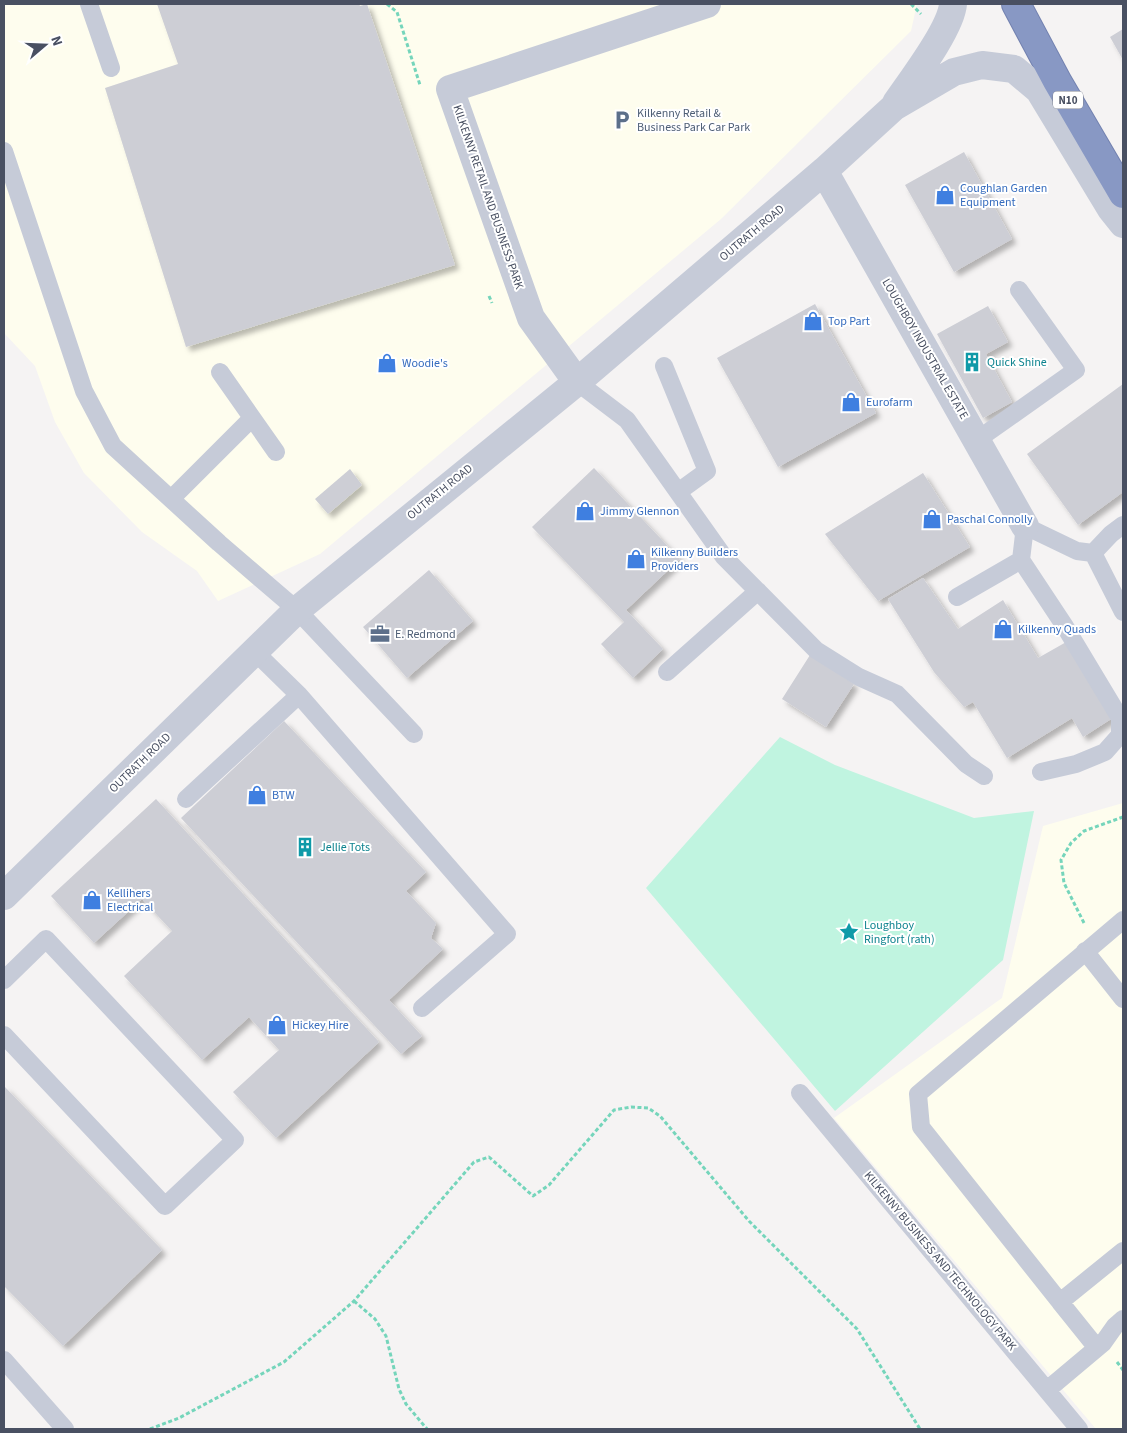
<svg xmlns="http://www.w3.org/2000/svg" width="1127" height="1433" viewBox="0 0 1127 1433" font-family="'Source Sans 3',sans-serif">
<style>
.commercial{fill:#fefdee}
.green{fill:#c0f4e0}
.building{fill:#cdced5;filter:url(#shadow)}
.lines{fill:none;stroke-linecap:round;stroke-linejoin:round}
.highway-casing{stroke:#7382b0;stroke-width:30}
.path{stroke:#75d5bb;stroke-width:3;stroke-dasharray:4 2.5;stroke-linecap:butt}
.lane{stroke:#c6cbd8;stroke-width:18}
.street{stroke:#c6cbd8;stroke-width:28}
.highway{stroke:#8898c4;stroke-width:28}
.labels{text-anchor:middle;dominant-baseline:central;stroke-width:4;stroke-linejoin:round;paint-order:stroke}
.shield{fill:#fff;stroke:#808491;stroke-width:1}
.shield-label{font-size:11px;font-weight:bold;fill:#495062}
.service-label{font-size:12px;fill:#4e5e75;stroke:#fff;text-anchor:start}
.shop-label{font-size:12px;fill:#366cbe;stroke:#fff;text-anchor:start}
.street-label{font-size:12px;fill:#495062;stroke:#fff}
.culture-label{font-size:12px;fill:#0d838f;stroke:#fff;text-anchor:start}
</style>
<defs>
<filter id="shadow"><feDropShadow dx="4.5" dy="4.5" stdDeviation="2.5" flood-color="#0004"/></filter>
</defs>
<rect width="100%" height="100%" fill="#f5f3f3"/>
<path class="commercial" d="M4 4H917L911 31 721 219 320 554 218 601 197 571 142 532 84 473 55 422 35 366 4 333Z
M1123 803V1429H1096L834 1118 1002 998 1043 826Z"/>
<path class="green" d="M780 737 835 765 974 818 1034 811 1003 960 835 1111 646 888Z"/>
<path class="building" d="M157 4H359L360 6 367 4 455 265 186 347 105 88 178 64Z
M1123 29V60L1110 37Z
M964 152 1012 239 954 272 905 185Z
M815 304 876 413 778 467 717 358Z
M988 306 1008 342 986 354 1012 402 983 418 937 334Z
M1123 384V492L1078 525 1027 454Z
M594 468 680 559 626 610 663 649 633 678 601 644 624 622 532 527Z
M350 469 362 485 328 514 315 499Z
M923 473 970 547 878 601 825 534Z
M429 570 473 621 407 678 363 627Z
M923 578 958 629 1003 600 1038 658 1068 641 1114 717 1083 737 1072 718 1007 758 973 702 964 707 934 672 888 599Z
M810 655 854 684 826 727 782 699Z
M284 721 426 872 406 891 436 923 431 938 443 949 389 1000 422 1036 401 1054 181 818Z
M156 799 379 1042 276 1138 233 1092 279 1050 249 1017 202 1060 124 976 172 931 142 899 94 943 51 896Z
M4 1086 162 1250 63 1346 4 1286Z"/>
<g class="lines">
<defs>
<path id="highway" d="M1016 4 1057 81 1123 194"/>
</defs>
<use href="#highway" class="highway-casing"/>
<path class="path" d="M387 4 397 12 420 85
M911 4 921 14
M489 296 492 303
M1084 923 1064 883 1061 860 1071 843 1084 831 1123 817
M354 1301 375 1319 386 1336 399 1389 406 1404 427 1429
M1117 1362 1123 1370
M150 1429 179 1418 284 1362 354 1301 474 1162 489 1157 533 1196 549 1185 614 1110 631 1107 648 1108 660 1116 749 1221 857 1329 920 1429"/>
<path class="lane" d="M89 4 111 68
M4 151 84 391 113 446 219 543 297 610 414 734
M664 366 707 471 678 492
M220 372 276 452
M577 382 627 420 724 557 816 650 859 677 897 694 966 764 984 776
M977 440 1076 370 1019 290
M171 499 252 418
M1093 553 1123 612
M957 597 1021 560
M254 651 299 695 507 934 422 1008
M667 672 758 591
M1041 772 1076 764 1105 752 1120 735V718L1064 625 1021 560 1025 526 1077 551 1093 553 1111 534 1123 525
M186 799 299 695
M1123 920 918 1094 921 1127 1060 1302 1123 1251
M1085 951 1123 999
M4 980 46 939 235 1140 165 1206 4 1035
M800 1093 1079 1429
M1060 1302 1097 1348
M4 1360 65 1429
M1047 1390 1103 1343 1115 1326 1123 1319"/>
<path class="street" d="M896 103C911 81 951 29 953 4
M824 171 1025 526
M577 382 531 318 450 89 707 4
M4 896 297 610 577 382 824 171 894 107 954 72 982 65 1014 69 1039 90 1111 209 1123 224"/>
<use href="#highway" class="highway"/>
</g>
<defs>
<symbol id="parking-bare" viewBox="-9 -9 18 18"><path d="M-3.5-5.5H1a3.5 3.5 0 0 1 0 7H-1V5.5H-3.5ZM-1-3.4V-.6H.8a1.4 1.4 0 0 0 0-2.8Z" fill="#5c6f8a" stroke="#fff" stroke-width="2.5" paint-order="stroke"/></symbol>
<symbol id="shop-bare" viewBox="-9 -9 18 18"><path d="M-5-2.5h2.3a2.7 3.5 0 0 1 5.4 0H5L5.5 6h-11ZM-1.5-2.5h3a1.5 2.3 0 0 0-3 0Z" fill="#3f7fe0" stroke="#fff" stroke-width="2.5" paint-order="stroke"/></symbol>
<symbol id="building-bare" viewBox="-9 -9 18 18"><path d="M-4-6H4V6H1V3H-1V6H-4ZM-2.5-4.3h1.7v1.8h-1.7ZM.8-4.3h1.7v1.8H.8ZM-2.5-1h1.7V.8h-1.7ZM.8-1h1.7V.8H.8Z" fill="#0f9aa8" stroke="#fff" stroke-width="2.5" paint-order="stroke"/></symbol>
<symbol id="office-bare" viewBox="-9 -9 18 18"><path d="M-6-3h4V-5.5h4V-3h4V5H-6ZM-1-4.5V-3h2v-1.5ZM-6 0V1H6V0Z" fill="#5c6f8a" stroke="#fff" stroke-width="2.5" paint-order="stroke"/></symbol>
<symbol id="sight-bare" viewBox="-9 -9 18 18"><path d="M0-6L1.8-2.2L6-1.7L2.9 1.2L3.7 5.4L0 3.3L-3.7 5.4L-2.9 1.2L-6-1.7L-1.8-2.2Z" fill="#0f9aa8" stroke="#fff" stroke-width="2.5" paint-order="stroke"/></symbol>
</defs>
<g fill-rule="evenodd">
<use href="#parking-bare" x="608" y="106" width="28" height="28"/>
<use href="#shop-bare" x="931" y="181" width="28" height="28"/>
<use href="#shop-bare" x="799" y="307" width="28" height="28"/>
<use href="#building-bare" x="958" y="348" width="28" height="28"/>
<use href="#shop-bare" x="373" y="349" width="28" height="28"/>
<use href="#shop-bare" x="837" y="388" width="28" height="28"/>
<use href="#shop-bare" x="571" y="497" width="28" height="28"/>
<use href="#shop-bare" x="918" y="505" width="28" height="28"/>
<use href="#shop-bare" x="622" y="545" width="28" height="28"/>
<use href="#shop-bare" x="989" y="615" width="28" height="28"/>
<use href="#office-bare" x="366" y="620" width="28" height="28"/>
<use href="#shop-bare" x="243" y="781" width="28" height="28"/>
<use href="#building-bare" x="291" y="833" width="28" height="28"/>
<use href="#shop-bare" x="78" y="886" width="28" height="28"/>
<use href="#sight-bare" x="835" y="918" width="28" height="28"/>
<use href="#shop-bare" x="263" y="1011" width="28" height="28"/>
</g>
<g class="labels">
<rect class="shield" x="1053" y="91.5" width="30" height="17" rx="4"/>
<g class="shield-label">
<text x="1068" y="100">N10</text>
</g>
<g class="service-label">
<text x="637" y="113">Kilkenny Retail &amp;<tspan x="637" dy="14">Business Park Car Park</tspan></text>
<text x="395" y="634">E. Redmond</text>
</g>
<g class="shop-label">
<text x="960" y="188">Coughlan Garden<tspan x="960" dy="14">Equipment</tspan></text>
<text x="828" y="321">Top Part</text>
<text x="402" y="363">Woodie's</text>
<text x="866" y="402">Eurofarm</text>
<text x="600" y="511">Jimmy Glennon</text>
<text x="947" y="519">Paschal Connolly</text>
<text x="651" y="552">Kilkenny Builders<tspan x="651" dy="14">Providers</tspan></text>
<text x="1018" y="629">Kilkenny Quads</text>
<text x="272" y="795">BTW</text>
<text x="107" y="893">Kellihers<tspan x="107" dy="14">Electrical</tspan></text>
<text x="292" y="1025">Hickey Hire</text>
</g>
<g class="street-label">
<text transform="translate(488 197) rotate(71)">KILKENNY RETAIL AND BUSINESS PARK</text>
<text transform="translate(752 233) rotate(-40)">OUTRATH ROAD</text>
<text transform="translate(925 349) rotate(60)">LOUGHBOY INDUSTRIAL ESTATE</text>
<text transform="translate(440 492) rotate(-39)">OUTRATH ROAD</text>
<text transform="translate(140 763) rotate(-44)">OUTRATH ROAD</text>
<text transform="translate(940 1261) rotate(50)">KILKENNY BUSINESS AND TECHNOLOGY PARK</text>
</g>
<g class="culture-label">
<text x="987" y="362">Quick Shine</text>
<text x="320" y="847">Jellie Tots</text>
<text x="864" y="925">Loughboy<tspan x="864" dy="14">Ringfort (rath)</tspan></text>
</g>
</g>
<rect width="1127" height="1433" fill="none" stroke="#495062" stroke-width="10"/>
<g transform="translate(45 45) rotate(71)" stroke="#ffffff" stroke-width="4" paint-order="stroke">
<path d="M0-4L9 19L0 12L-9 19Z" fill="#495062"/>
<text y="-8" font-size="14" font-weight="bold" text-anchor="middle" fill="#495062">N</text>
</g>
</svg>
